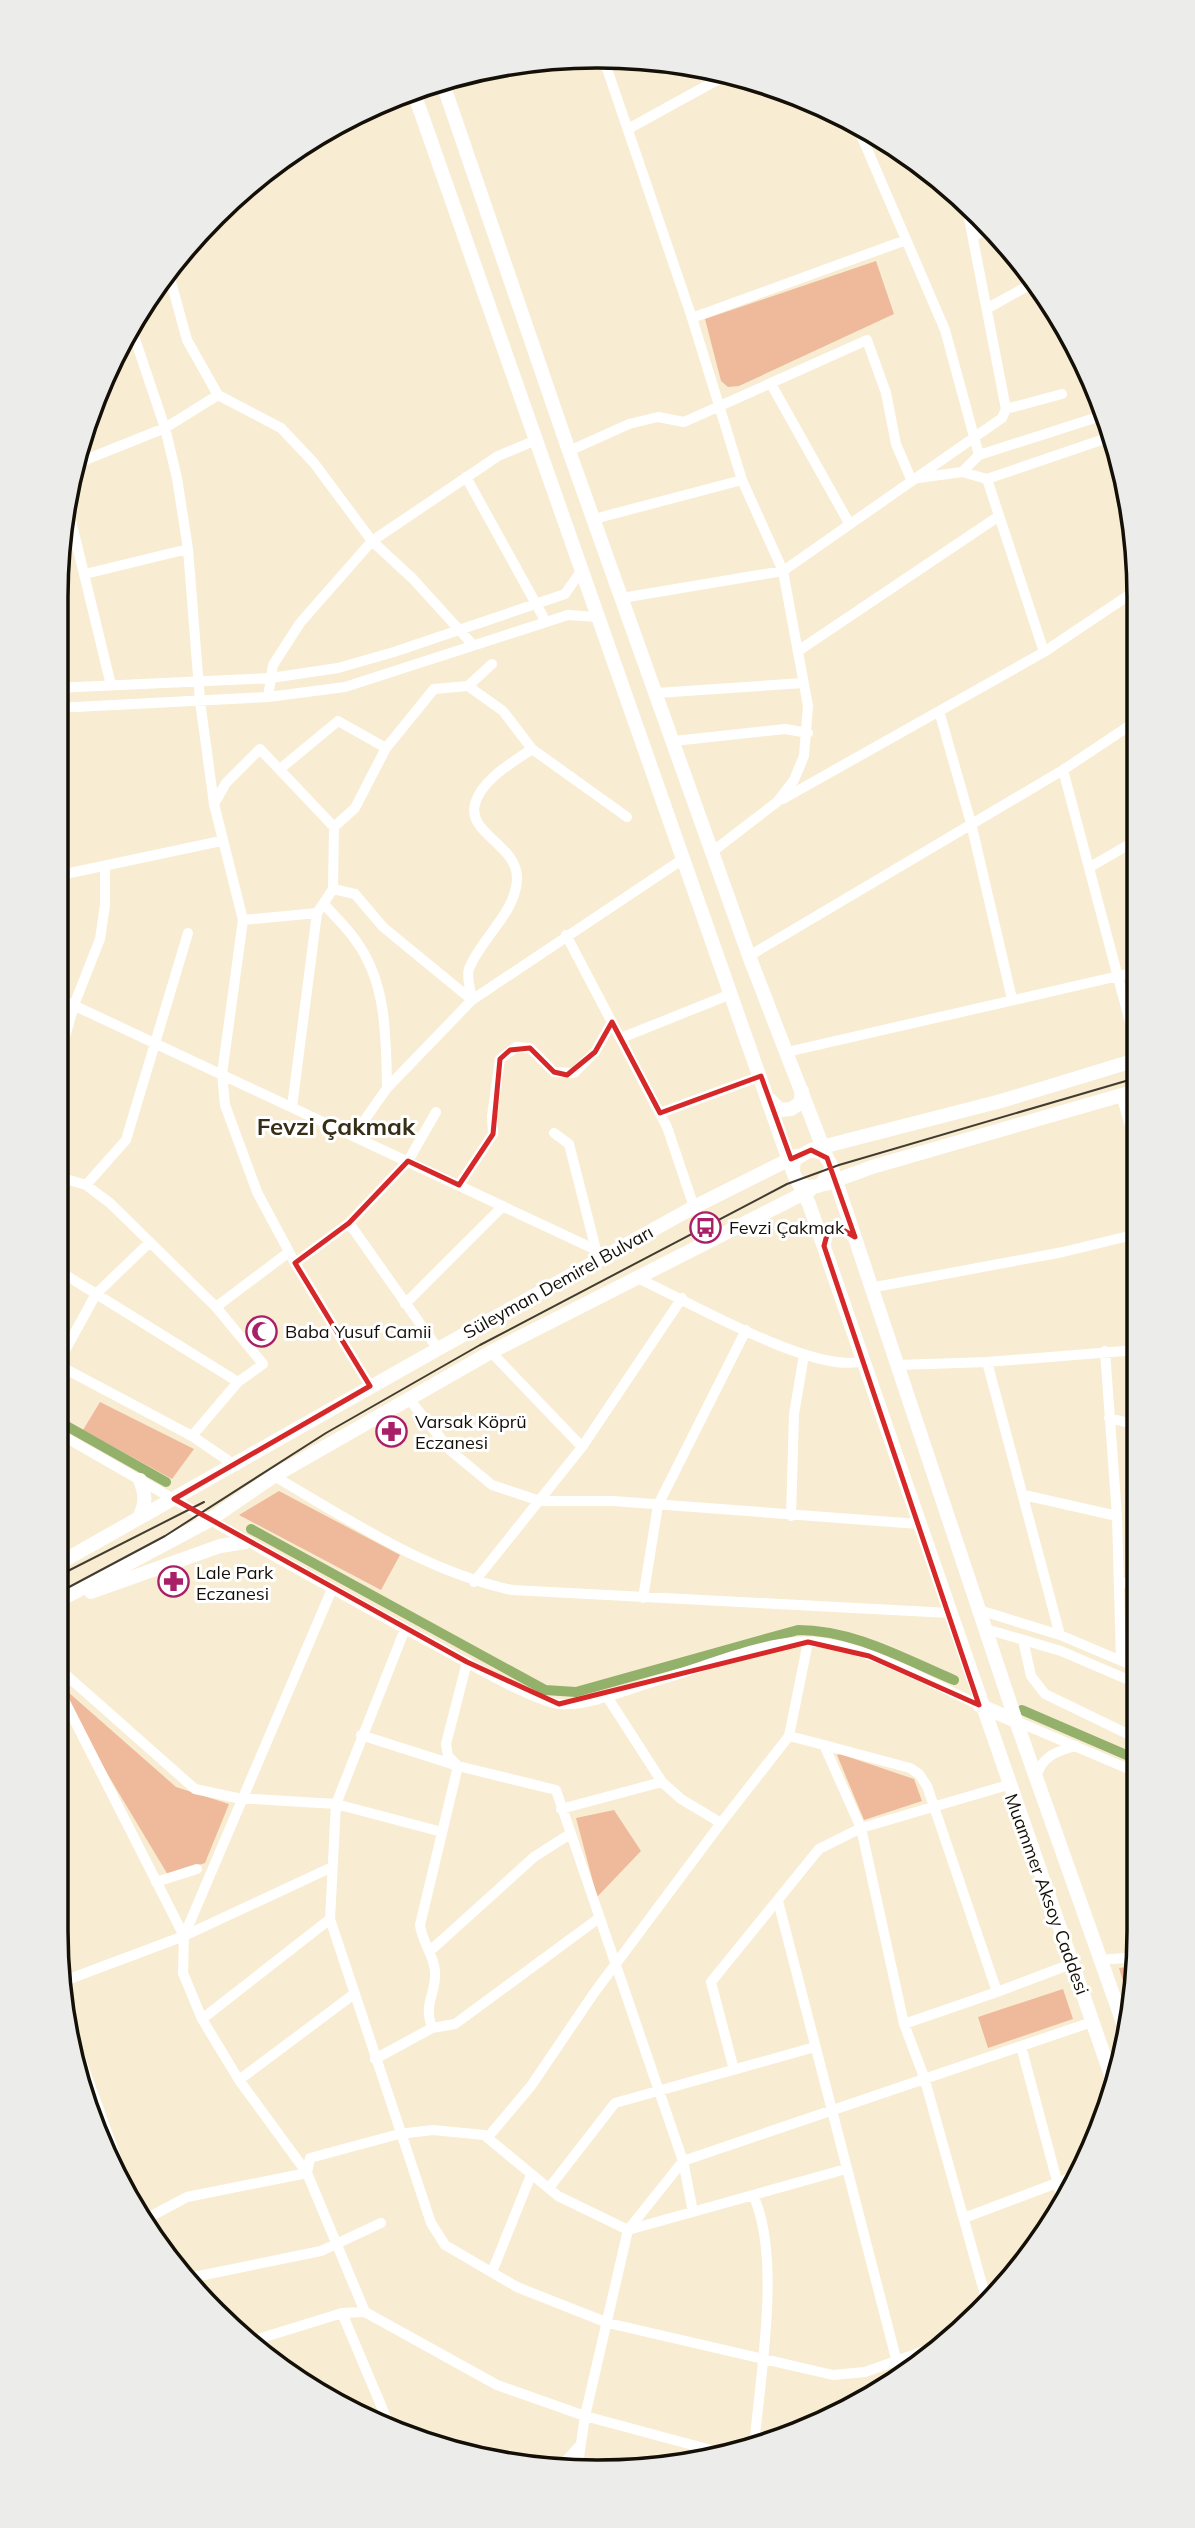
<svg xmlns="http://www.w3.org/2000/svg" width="1195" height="2528" viewBox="0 0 1195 2528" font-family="Mulish,sans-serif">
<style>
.green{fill:#eeba9b}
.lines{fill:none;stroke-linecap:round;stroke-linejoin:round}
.canal{stroke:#93b16b;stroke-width:10}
.minor{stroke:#fff;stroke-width:10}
.major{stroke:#fff;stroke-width:14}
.tram{stroke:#413c2f;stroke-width:2}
.marked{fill:none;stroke:#d62828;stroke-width:5;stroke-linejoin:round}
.labels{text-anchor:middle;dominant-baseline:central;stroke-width:6;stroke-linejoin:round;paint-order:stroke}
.poi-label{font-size:18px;fill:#141007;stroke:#fff;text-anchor:start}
.street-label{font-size:18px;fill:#141007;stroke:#fff}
.district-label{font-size:24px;font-weight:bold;fill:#372e18;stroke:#fff}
.rim{fill:none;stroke:#141007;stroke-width:3.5}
</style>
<rect width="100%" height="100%" fill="#f8edd2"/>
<path class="green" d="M876 261 894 314 739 386 728 387 721 381 705 319Z
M100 1402 194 1449 172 1479 83 1430Z
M279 1491 400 1555 381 1590 239 1515Z
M68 1692 176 1787 229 1804 205 1863 168 1875 63 1700Z
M840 1754 914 1779 922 1801 864 1820 837 1755Z
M614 1810 641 1851 597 1897 576 1818Z
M1136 1966 1131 2008 1119 1968Z
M1063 1989 1073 2019 988 2048 978 2017Z"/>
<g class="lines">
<path class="canal" d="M56 1420 166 1482
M251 1529 545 1690 576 1692 798 1630C854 1630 904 1659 954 1680
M1022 1710 1138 1760"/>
<path class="minor" d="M603 57 692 318 742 480 783 571 622 598
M858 128 945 330 979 455
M628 129 728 74
M973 237 987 228
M168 271 187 340 218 395 281 428 314 463 372 541 413 579 473 645
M988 308 1035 282
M692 318 906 240
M131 327 165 428 177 478 188 549 200 701 214 804
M771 384 849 523
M1006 409 1062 394
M81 444 87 460
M569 451 629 424 658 417 684 422 867 340 886 393 896 444 911 479 962 472 987 479 1110 437
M75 464 165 428 218 395
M962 472 979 455 1101 416
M466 477 546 622
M987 479 1044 652
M66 500 111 685
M594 519 742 480
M85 574 188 549
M798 651 999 516
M468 686 503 711 532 749 627 817
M56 688 271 678 338 668 394 652 565 594 581 571
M657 693 803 683
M268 697 273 665 300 623 372 541 498 456 534 441
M56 708 268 697 345 687 568 615 597 617
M939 711 971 823 1012 999
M674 741 785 729 808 733
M280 769 338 721 386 748
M1063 770 1136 1045
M783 799 1044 652 1135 591
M334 827 355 808 386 748 434 689 468 686 492 664
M712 852 777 802 794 780 804 756 808 706 783 571 1002 418 1006 409 967 208
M56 856 62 876
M1090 867 1135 841
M56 876 221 841
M333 889 355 894 383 927 472 1000
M324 904C334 916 347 927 356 941 387 983 386 1038 387 1088
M243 920 317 913
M566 935 667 1127 694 1207
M749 956 1063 770 1135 722
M56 997 609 1256
M472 1000C471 991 466 977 469 969 480 939 516 913 517 879 518 845 467 834 475 804 481 780 513 762 532 749
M621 1038 731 994
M787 1052 1136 972
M56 1069 74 1005 100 939 105 905V866
M1121 1095 1136 1146
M292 1107 317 913 333 889 334 827 260 749 226 783 214 804 243 920 222 1074 225 1105 257 1192 295 1263 370 1386
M660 1113 761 1076
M554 1133 569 1144 596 1250
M354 1135 387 1088 472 1000 683 859
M56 1176 86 1185 110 1203 216 1307 263 1364 238 1382 192 1436
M86 1185 126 1140 188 933
M459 1185 493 1134 492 1116 500 1059 516 1047 530 1048 554 1072 574 1073 595 1052 612 1022
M349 1223 438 1349
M295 1263 349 1223 408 1161 436 1112
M56 1269 238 1382
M635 1277C685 1299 814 1376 864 1361
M870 1288 1063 1252 1137 1234
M405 1304 503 1206
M216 1307 289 1252
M1105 1351 1117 1516 1121 1660
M491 1352 582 1447
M987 1362 1060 1635
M56 1364 192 1436 236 1466
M57 1365 96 1294 150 1242
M898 1365 987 1362 1137 1350
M408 1398 451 1451 492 1485 540 1501H613L919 1524
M1109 1418 1137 1425
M56 1432C182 1504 307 1576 435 1645 461 1659 533 1701 559 1704 588 1707 634 1687 662 1679 701 1668 756 1645 795 1642 853 1637 926 1681 979 1705
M274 1476C351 1521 425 1571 512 1590L950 1613
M1024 1495 1117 1516
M791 1516 794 1414 804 1355
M474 1582 582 1447 682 1298
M1120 1583H1138
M332 1589 184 1936 183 1973 202 2019 239 2080 307 2173 365 2312 497 2385 585 2416 726 2454
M643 1598 658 1505 746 1330
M979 1610 1060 1635 1138 1668
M405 1629 336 1804 330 1919 431 2223 445 2245 517 2287 608 2323 833 2375 865 2372 930 2349
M986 1629 1061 1651 1138 1684
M1023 1640 1031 1676 1045 1694 1138 1739
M56 1666 195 1789 237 1798 336 1804 442 1832
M56 1684 184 1936
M1016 1721 1138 1773
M361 1735 458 1766 556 1790 683 2161 693 2212
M789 1736 824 1745 861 1828 904 2024 997 1992
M824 1745 910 1768 919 1774 927 1786 997 1992 1071 1964
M1036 1778C1041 1757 1056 1751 1076 1746
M561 1809 662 1782
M721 1823 789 1736 808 1642
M156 1882 197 1869
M778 1901 900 2374
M430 1951 534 1857 570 1834
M1101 1960 1136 1957
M64 1981 184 1936 330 1868
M202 2019 330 1919
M904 2024 924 2077 987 2302
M432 2028C424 2004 433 2000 435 1978 437 1959 422 1943 420 1925L458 1766 448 1756 446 1744 467 1662
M75 2043 135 2210
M1021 2046 1061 2196
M375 2059 432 2028 455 2024 599 1918
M734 2070 711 1982 819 1849 861 1828 1008 1785
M239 2080 354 1994
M488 2137 531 2086 594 1993 721 1823 681 1799 662 1782 606 1695
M307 2173 310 2158 399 2134 433 2130 484 2135 558 2196 628 2230 846 2169
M549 2188 615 2103 815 2047
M753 2195C782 2257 760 2377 754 2447
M964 2218 1073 2177
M142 2221 187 2197 307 2173
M492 2272 531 2175
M184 2279 321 2251 381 2223
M342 2313 388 2422
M255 2340 342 2313 365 2312
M563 2464 581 2444
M578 2464 585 2416 628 2230 683 2161 1092 2022"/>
<path class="major" d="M442 81 569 451 749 956 827 1158
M413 90 793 1172
M769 1099 780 1110 791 1109 800 1103 802 1091
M814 1149 1001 1101 1136 1060
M831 1170 821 1185C802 1192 788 1177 795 1159L811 1150 823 1153 830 1163 1016 1721 1128 2037
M798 1182 809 1204C911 1497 1010 1791 1114 2084
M826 1184 872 1167 1136 1091
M824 1246C824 1233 831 1226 843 1227L854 1236
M139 1518C146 1504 146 1495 140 1480
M56 1565 438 1349 694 1207 796 1156
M91 1592 220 1546 246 1542
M56 1602 208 1521 274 1476 491 1352 810 1190
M979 1705 1016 1721"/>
<path class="tram" d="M56 1577 204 1502
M56 1594 165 1536 326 1433 480 1345 787 1184 839 1165 1136 1078"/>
</g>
<path class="marked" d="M612 1022 660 1113 761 1076 791 1159 811 1150 827 1158 855 1237 838 1227 828 1231 824 1246 979 1705 869 1656 808 1642 559 1704 467 1662 174 1499 370 1386 295 1263 349 1223 408 1161 459 1185 493 1134 500 1059 510 1050 530 1048 554 1072 567 1075 595 1052Z"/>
<defs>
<symbol id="bus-ring" viewBox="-11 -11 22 22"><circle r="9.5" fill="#fff" stroke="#a82067" stroke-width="1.5"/><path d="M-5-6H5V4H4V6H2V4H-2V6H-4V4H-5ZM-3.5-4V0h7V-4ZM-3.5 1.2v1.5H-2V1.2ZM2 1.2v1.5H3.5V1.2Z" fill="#a82067"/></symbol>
<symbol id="mosque-ring" viewBox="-11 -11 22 22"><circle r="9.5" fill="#fff" stroke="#a82067" stroke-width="1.5"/><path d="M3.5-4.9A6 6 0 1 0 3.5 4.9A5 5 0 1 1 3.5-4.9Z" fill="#a82067"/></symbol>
<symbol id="pharmacy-ring" viewBox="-11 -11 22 22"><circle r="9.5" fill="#fff" stroke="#a82067" stroke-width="1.5"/><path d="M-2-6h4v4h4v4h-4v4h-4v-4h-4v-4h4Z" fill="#a82067"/></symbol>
</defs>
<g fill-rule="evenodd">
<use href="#bus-ring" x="688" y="1210" width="35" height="35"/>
<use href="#mosque-ring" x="244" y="1314" width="35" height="35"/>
<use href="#pharmacy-ring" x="374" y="1414" width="35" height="35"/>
<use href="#pharmacy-ring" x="156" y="1564" width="35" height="35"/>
</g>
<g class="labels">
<g class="poi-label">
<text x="729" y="1227">Fevzi Çakmak</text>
<text x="285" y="1331">Baba Yusuf Camii</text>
<text x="415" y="1421">Varsak Köprü<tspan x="415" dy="21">Eczanesi</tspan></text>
<text x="196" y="1572">Lale Park<tspan x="196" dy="21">Eczanesi</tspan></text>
</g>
<g class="street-label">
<text transform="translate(558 1282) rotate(-29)">Süleyman Demirel Bulvarı</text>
<text transform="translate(1047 1894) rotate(70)">Muammer Aksoy Caddesi</text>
</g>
<g class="district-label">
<text x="336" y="1126">Fevzi Çakmak</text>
</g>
</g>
<path d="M0 0H1195V2528H0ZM597 68H598A529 529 0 0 1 1127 597V1931A529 529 0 0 1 598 2460H597A529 529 0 0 1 68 1931V597A529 529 0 0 1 597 68Z" fill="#ececeb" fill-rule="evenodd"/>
<path class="rim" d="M597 68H598A529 529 0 0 1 1127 597V1931A529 529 0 0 1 598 2460H597A529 529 0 0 1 68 1931V597A529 529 0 0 1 597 68Z"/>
</svg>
